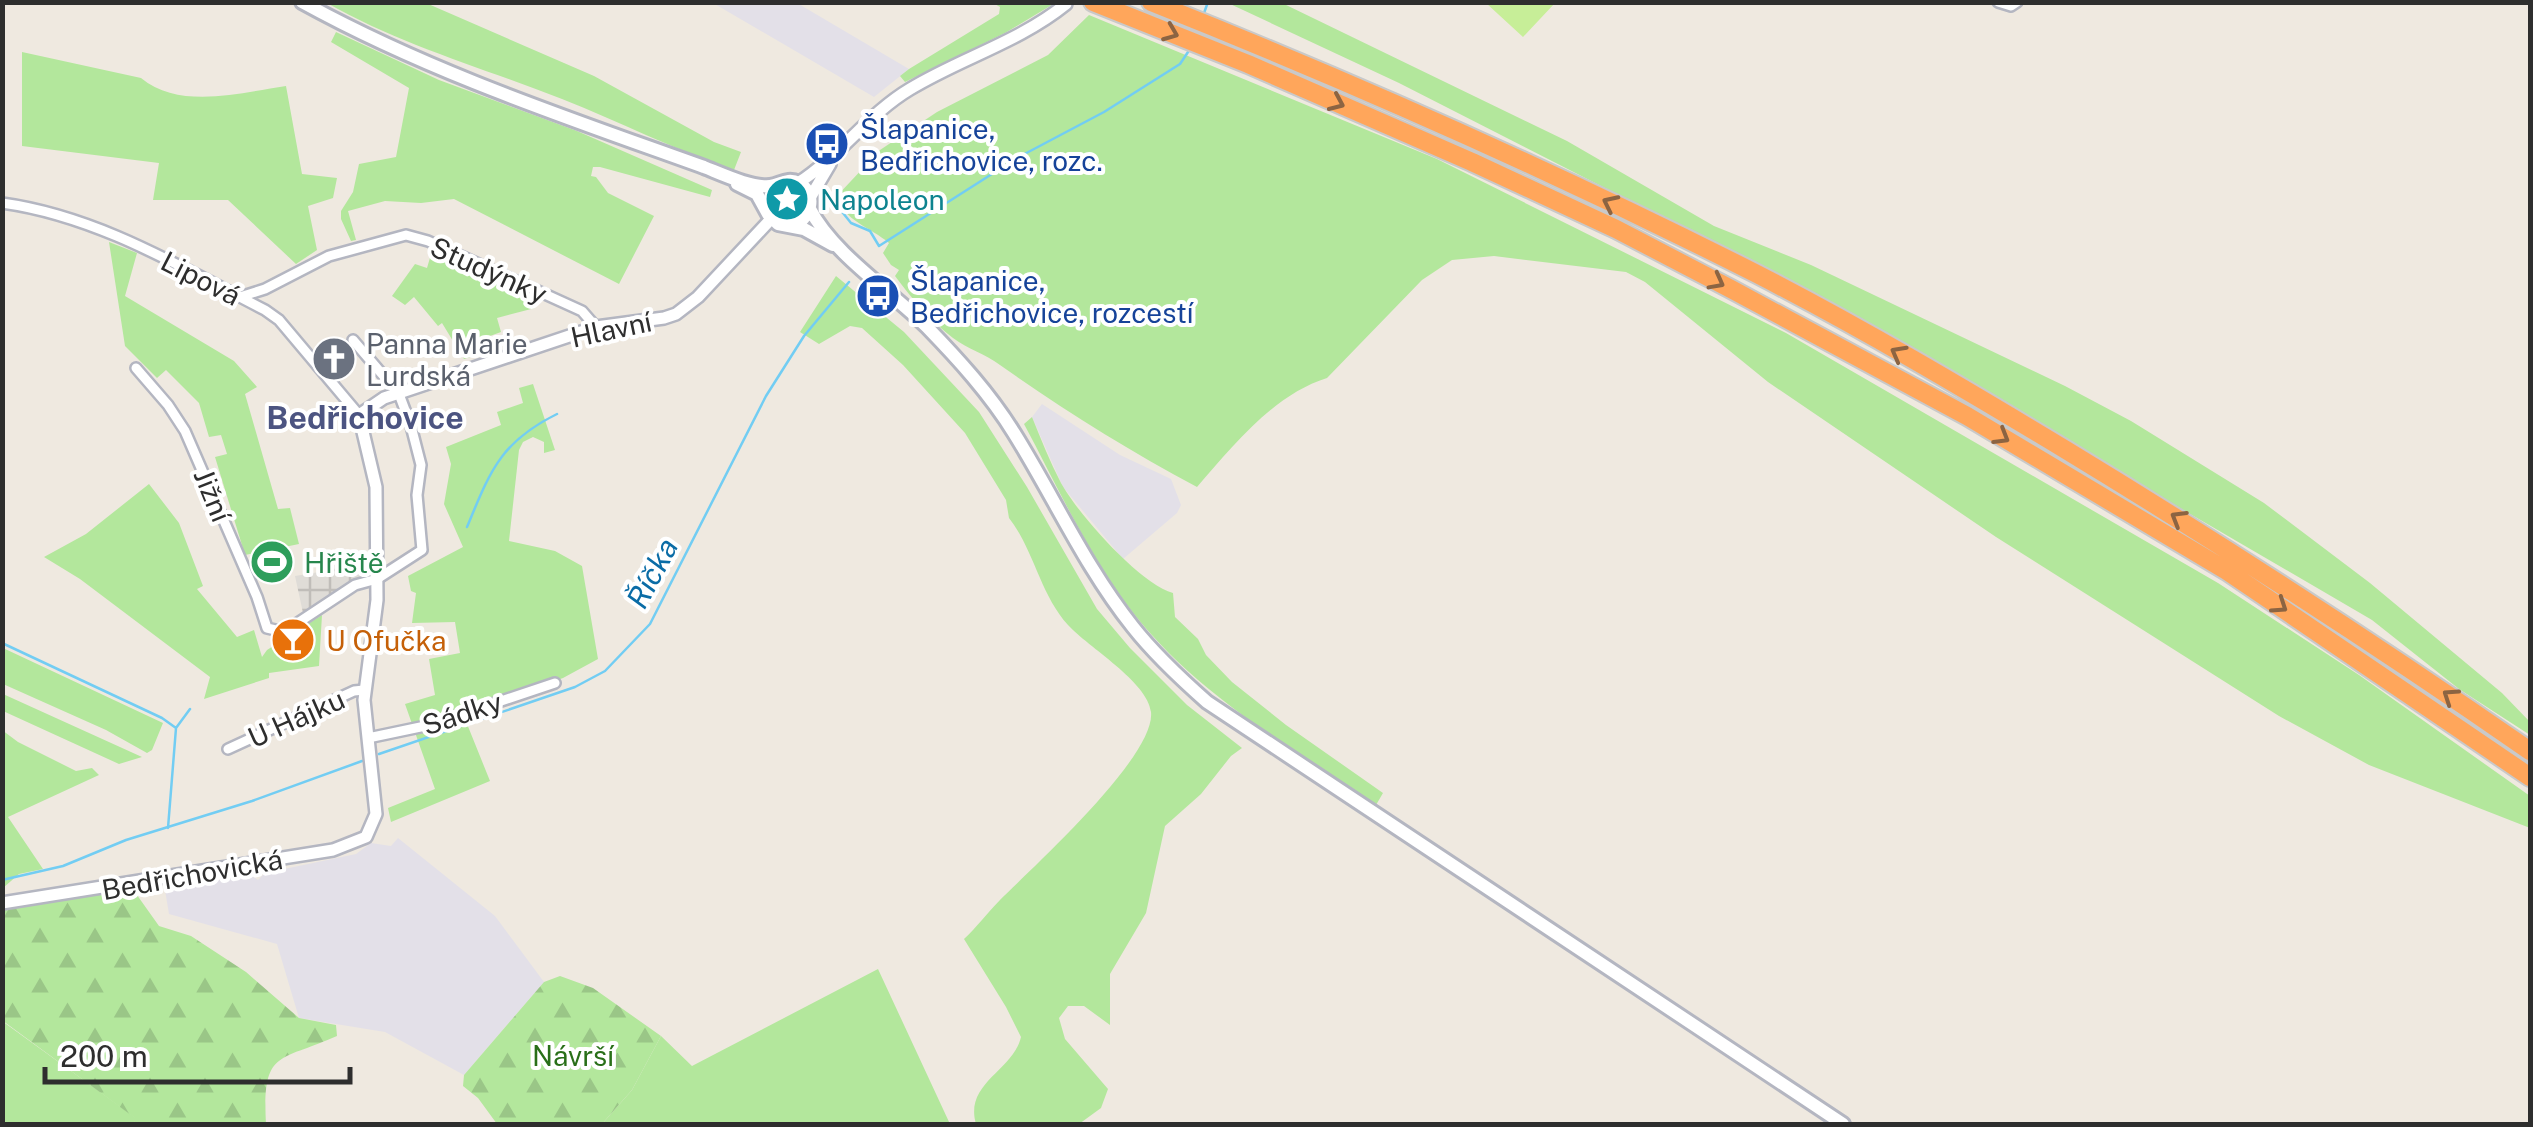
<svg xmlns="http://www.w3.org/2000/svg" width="2533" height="1127" viewBox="0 0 2533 1127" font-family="'Public Sans',sans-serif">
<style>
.industrial{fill:#e3e0e8}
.grass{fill:#b3e79c}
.forest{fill:url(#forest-firs)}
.pitch{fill:#c7ee98}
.plaza{fill:url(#plaza-grid)}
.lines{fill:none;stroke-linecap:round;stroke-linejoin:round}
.stream{stroke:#72cdf3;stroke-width:2.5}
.minor-casing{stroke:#b4b6c1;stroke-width:14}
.tertiary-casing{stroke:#b4b6c1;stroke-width:16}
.secondary-casing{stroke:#b4b6c1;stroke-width:18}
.motorway-casing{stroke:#c9c9c9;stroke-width:22}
.minor{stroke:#fff;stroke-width:9}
.tertiary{stroke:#fff;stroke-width:11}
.secondary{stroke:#fff;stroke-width:12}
.motorway{stroke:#ffa65b;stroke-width:18}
.oneway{stroke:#8c6442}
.labels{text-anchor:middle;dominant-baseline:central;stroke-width:8;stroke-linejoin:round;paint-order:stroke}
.transit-label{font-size:28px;fill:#164399;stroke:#fff;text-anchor:start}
.culture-label{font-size:28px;fill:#0d838f;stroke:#fff;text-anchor:start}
.street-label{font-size:28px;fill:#2e2e2e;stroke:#fff}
.worship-label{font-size:28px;fill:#5b616d;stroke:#fff;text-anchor:start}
.leisure-label{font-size:28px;fill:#27864d;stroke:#fff;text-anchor:start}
.food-label{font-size:28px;fill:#c56008;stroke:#fff;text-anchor:start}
.park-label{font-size:28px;fill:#296f19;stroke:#fff}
.water-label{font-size:30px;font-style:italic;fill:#0a6ca6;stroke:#fff}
.quarter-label{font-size:32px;font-weight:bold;fill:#4c5481;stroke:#fff}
</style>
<defs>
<pattern id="forest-firs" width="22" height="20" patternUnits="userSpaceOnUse" patternTransform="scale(2.5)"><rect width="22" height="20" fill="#b3e79c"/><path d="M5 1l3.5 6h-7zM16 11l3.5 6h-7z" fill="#9ac687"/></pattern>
<pattern id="plaza-grid" width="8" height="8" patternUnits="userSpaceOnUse" patternTransform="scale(2.5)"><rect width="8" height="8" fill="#dfdcd7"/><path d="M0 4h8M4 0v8" fill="none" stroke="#c0bdb9"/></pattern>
</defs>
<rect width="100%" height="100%" fill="#efe9e0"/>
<path class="industrial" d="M713 3H797L909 69 874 97Z
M1042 404 1120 455 1171 479 1181 505 1177 513 1123 559 1063 487 1032 417Z
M398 838 495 916 544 982 464 1075 385 1032 299 1018 277 944 169 914 165 890 249 874 258 880 265 873 356 854 371 843 391 846Z"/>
<path class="grass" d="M327 3H426L594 76 714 142 741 152 734 170C675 150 620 122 562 99 483 68 401 45 327 3Z
M993 3H1055L1005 33 905 82 900 76 909 69 999 14 1000 7Z
M1228 3H1282L1567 141 1714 226 1811 265 2065 386 2131 421 2264 503 2370 583 2502 693 2530 722V735L2459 689 2372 620 1811 293 1399 83Z
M1089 15 1437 159 1786 333 2218 583 2359 675 2530 796V828L2369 765 2279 716 1996 537 1768 382 1645 282 1626 272 1494 256 1452 260 1422 280 1327 378C1273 395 1233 446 1197 487 1128 450 1064 410 1000 365 986 354 967 349 953 338 931 321 912 299 895 276L899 270 891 265 883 253 889 243C870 227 845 221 836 197L880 150 937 112 1048 55Z
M336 32 439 80 577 131 712 190 710 197 600 167H593L591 176 596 177 608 193 654 216 619 284 454 199 421 203 385 201 348 211 356 240 351 241 341 219V211L353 192 359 164 396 157 409 88 331 42Z
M22 52 141 78C180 110 239 93 286 86L302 174 337 178 333 198 308 206 317 250 296 264 228 200H153L159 163 22 146Z
M774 203a14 14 0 1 1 28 0a14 14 0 1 1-28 0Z
M109 242 137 253 125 296 234 361 257 387 245 394 278 509 290 508 299 544 245 555 215 457 227 454 221 435 209 437 199 403 166 370 157 378 125 346Z
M432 251 533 294 535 308 497 318 501 332 490 336 494 349 464 359 442 323 438 326 414 297 405 305 392 296 415 264 427 268Z
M836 276 904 332 979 412 1027 487 1097 609 1130 648 1187 705 1242 748 1231 756 1201 794 1165 826 1146 913 1110 974V1025L1084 1006H1068L1059 1018 1065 1039 1108 1089 1101 1108 1079 1124H976C964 1083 1013 1071 1021 1037L1006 1007 964 939C977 927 987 913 1000 900 1033 867 1156 756 1151 712 1148 682 1088 647 1068 625 1040 594 1034 550 1009 518L1006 500 965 433 903 365 862 328 850 326 819 344 800 332Z
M533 384 555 450 544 453V442L533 437 523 442 519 450 509 541 555 551 582 566 598 659 563 678 463 714 490 781 391 822 388 808 435 789 405 704 435 695 429 659 460 653 455 622 412 623 416 593 411 591 408 576 463 547 444 504 451 464 446 447 501 425 497 412 523 403 519 388Z
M1032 417C1041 439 1050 462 1061 483 1078 514 1140 584 1173 593L1175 617 1198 639 1206 655 1232 682 1286 725 1383 793 1376 805C1282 742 1182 686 1117 591 1081 539 1054 480 1024 424Z
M149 484 179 523 203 586 197 589 237 637 254 630 262 657 267 650 322 615 319 666 269 673V678L204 699 210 677 80 579 44 557 86 534Z
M3 648 163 723 152 750 147 753 106 730 3 684Z
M3 694 142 757 119 764 3 711Z
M2 730 18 742 76 771 92 768 99 775 8 817 43 869 19 874 3 888Z
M878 969 950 1124H602L632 1090 661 1036 692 1066Z
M2 1021 136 1118 134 1124H3Z"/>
<path class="forest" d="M132 888 159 926 191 936 246 972 299 1018 336 1025 337 1036C279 1062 262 1049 266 1124H134L135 1118 3 1021V908Z
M560 976 593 988 661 1036 632 1090 602 1124H497L478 1098 463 1086 464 1075 544 982Z"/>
<path class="pitch" d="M1486 3H1555L1523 37Z
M287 547 292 569 257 577 252 555Z"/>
<path class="plaza" d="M364 556 366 564H370L371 568 366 577 354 580 303 613 295 576 319 572 318 565Z"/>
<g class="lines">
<path class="stream" d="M1204 13 1208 2
M827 200 835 203 851 223 870 231 879 246 1017 158 1104 112 1180 64 1190 49
M467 527C490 472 500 442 557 414
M2 643 162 718 176 728
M379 754 575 687 605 671 650 624 766 396 804 336 849 282
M168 828 176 728 190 709
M2 880 63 866 126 840 252 801 362 761"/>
<defs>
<path id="minor" d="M1998 2 2011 6 2017 2
M2 203C97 216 181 267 265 310L279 320 359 415
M240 297 265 289 329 256 406 235 428 241 582 311 596 327
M136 368 168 405 185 431 257 597 267 628 284 632 355 585 377 579 422 550 417 495 421 465 411 426 399 394 353 340
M368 738 430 725 555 683
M228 749 354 691 364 690"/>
<path id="tertiary" d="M798 183C840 156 868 114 910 89 961 58 1019 42 1066 4
M810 198 830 164
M2 903 333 850 366 837 376 814 364 700 377 600 376 487 359 415 384 398 596 327 664 318 676 314 698 297 771 219"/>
<path id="secondary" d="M302 2C429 72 568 118 704 167 722 174 751 188 770 186 780 185 787 177 799 183 818 194 811 217 795 225
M737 184 757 194 768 214 778 224 804 229 833 245
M810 209C832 253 892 292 927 327 958 359 990 394 1014 433 1054 497 1085 567 1133 627 1155 655 1181 679 1207 702L1843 1124"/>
<path id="motorway" d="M1093 2 1248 64 1472 162 1616 229 1731 289 1967 416 2227 571 2530 777
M1151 2C1357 84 1559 174 1757 274 1862 328 1965 389 2066 450 2224 546 2378 646 2530 751"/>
</defs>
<use href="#minor" class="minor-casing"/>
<use href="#tertiary" class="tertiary-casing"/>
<use href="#secondary" class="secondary-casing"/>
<use href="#motorway" class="motorway-casing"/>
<use href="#minor" class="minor"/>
<use href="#tertiary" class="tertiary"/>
<use href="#secondary" class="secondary"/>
<use href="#motorway" class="motorway"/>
</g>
<defs><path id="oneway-chevron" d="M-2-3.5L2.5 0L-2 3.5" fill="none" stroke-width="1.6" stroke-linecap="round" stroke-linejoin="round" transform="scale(2.5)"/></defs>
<g class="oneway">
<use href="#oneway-chevron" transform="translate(1171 33) rotate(22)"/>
<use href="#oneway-chevron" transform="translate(1337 103) rotate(24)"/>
<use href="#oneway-chevron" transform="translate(1610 203) rotate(-154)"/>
<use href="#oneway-chevron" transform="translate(1717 282) rotate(28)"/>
<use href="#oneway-chevron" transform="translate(1898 353) rotate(-151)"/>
<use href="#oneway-chevron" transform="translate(2002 437) rotate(31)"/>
<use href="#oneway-chevron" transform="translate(2178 518) rotate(-149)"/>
<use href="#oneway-chevron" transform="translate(2280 606) rotate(34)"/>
<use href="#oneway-chevron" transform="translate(2450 696) rotate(-146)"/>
</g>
<defs>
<symbol id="bus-disc" viewBox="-11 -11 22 22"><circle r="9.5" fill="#1a4fb4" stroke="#fff"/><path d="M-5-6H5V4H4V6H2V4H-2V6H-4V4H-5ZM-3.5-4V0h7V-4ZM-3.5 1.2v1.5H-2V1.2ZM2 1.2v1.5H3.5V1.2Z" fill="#fff"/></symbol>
<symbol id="sight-disc" viewBox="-11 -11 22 22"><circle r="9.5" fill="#0f9aa8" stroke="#fff"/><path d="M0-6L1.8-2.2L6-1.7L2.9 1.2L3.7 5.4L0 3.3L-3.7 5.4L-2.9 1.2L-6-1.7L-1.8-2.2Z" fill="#fff"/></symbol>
<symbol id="church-disc" viewBox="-11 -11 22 22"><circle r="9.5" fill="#6b7280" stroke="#fff"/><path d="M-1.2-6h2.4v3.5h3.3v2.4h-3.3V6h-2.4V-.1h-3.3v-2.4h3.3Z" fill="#fff"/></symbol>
<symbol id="stadium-disc" viewBox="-11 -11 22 22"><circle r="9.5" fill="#2e9e5b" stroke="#fff"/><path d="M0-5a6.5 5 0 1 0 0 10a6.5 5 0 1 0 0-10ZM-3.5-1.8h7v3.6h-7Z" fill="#fff"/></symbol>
<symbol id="bar-disc" viewBox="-11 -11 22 22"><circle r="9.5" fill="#e8710a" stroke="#fff"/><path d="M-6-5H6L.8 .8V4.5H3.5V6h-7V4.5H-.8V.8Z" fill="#fff"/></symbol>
</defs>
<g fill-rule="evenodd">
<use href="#bus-disc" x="802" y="119" width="50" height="50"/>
<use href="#sight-disc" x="762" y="174" width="50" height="50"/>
<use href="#bus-disc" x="853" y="271" width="50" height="50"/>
<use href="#church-disc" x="309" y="334" width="50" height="50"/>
<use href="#stadium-disc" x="247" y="537" width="50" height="50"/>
<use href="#bar-disc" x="268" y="615" width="50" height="50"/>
</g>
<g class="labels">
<g class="transit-label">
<text x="860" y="128">Šlapanice,<tspan x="860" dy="32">Bedřichovice, rozc.</tspan></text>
<text x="910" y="280">Šlapanice,<tspan x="910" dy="32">Bedřichovice, rozcestí</tspan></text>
</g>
<g class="culture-label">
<text x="820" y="199">Napoleon</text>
</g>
<g class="street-label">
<text transform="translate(489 270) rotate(24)">Studýnky</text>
<text transform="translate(201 278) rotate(27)">Lipová</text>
<text transform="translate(611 329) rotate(-12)">Hlavní</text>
<text transform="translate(213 495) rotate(68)">Jižní</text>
<text transform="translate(462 713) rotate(-18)">Sádky</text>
<text transform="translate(296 718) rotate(-24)">U Hájku</text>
<text transform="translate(192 874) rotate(-10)">Bedřichovická</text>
</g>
<g class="worship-label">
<text x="366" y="343">Panna Marie<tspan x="366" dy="32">Lurdská</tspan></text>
</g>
<g class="leisure-label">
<text x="304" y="562">Hřiště</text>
</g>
<g class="food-label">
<text x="326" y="640">U Ofučka</text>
</g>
<g class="park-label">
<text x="573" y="1055">Návrší</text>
</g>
<g class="water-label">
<text transform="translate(652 573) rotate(-62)">Říčka</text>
</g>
<g class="quarter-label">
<text x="365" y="417">Bedřichovice</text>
</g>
</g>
<rect width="2533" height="1127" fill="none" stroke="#2e2e2e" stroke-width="10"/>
<path d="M45 1067v15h305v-15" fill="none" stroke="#2e2e2e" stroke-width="5"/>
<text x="60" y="1067" font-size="30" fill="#2e2e2e" stroke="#ffffff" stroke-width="8" paint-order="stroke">200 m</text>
</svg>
